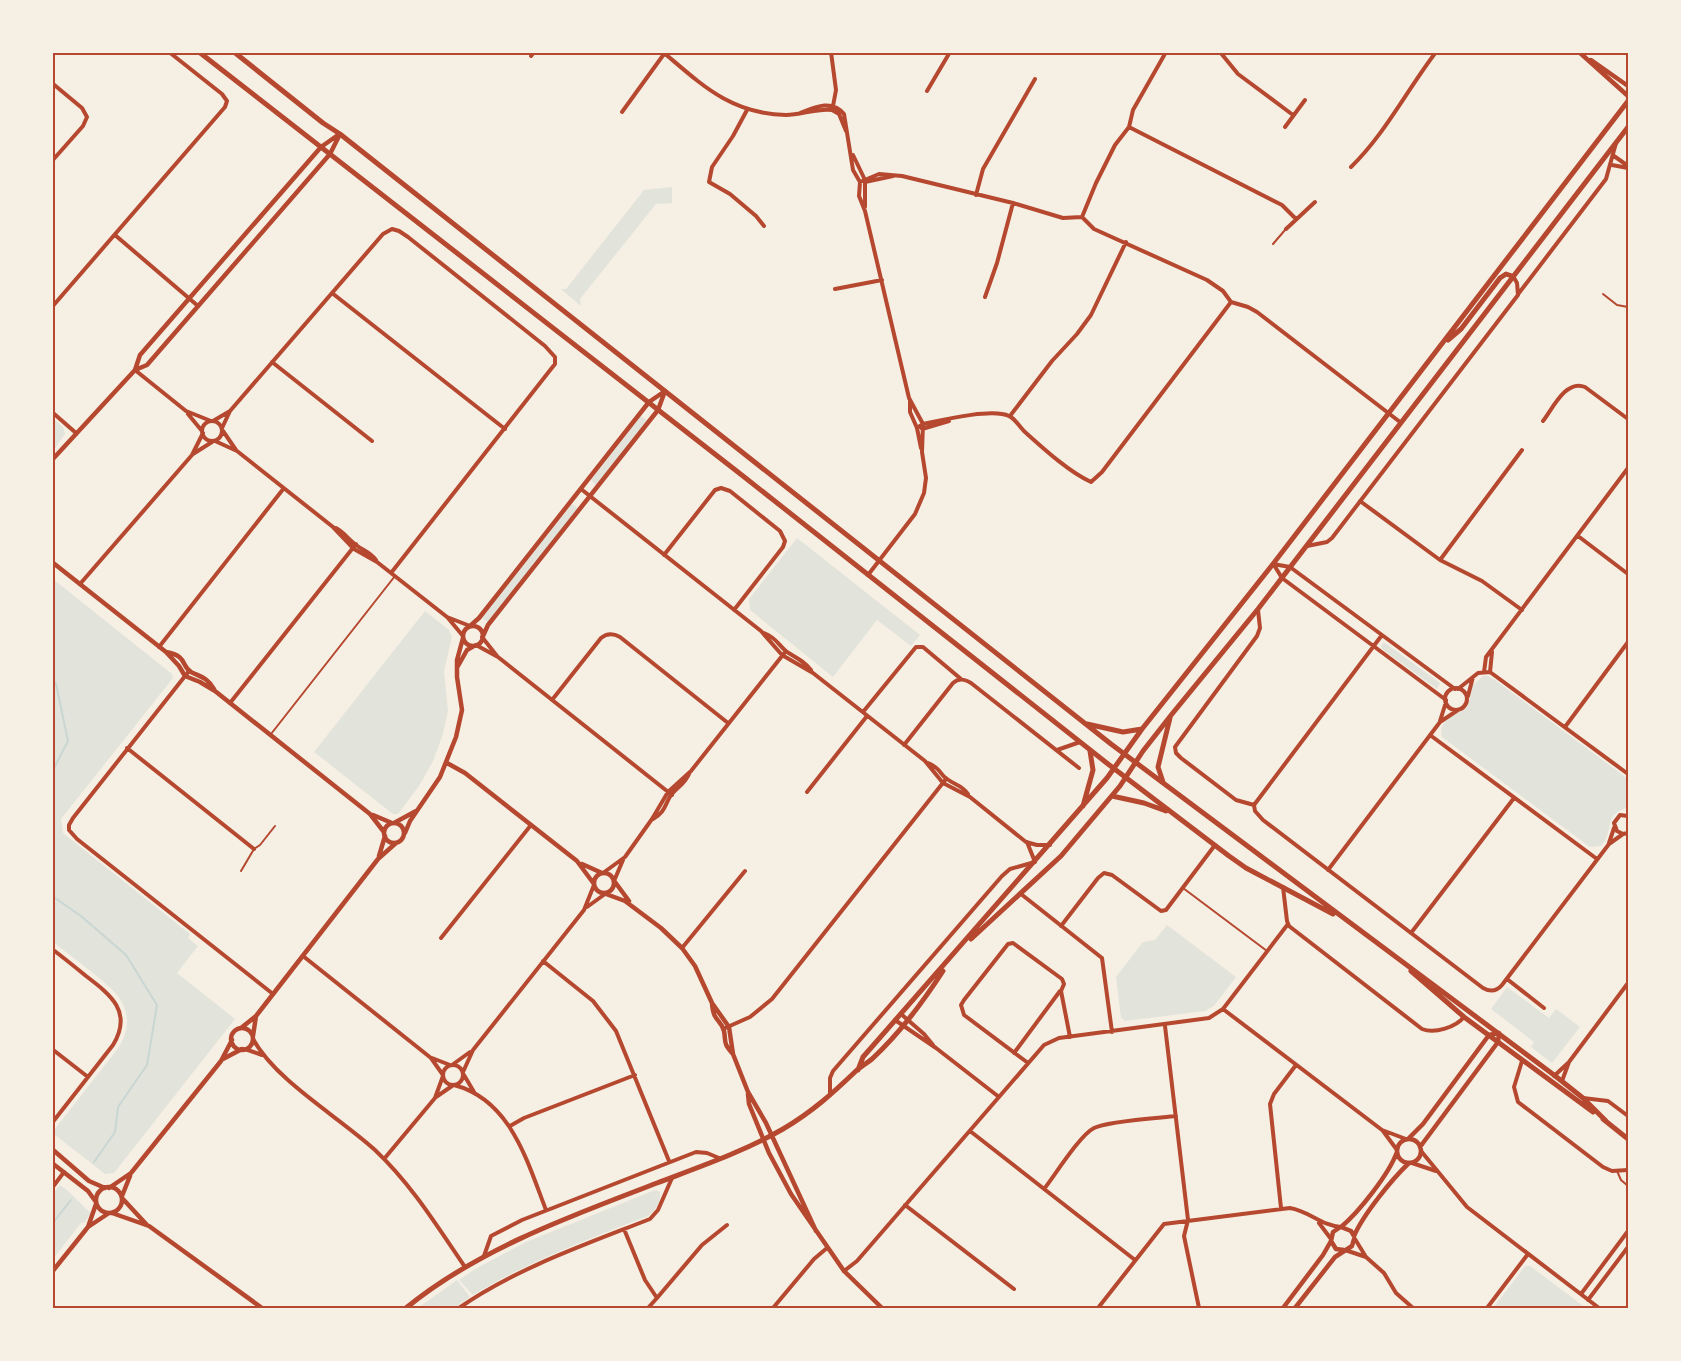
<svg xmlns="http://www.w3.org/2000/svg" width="1681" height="1361" viewBox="0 0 1681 1361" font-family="Rubik,sans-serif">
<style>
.green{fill:#e2e4dc}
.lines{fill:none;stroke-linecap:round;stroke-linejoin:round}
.stream{stroke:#c9d6d2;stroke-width:2}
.service{stroke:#b5482f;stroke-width:2}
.minor{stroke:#b5482f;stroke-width:4}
.tertiary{stroke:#b5482f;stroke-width:4.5}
.secondary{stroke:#b5482f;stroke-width:5}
.neatline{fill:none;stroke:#b5482f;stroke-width:2}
</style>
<rect width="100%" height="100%" fill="#f6efe4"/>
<path class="green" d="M672 187V203L656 204 580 299 581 306 561 289H566L644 190Z
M641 416 647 420 596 485 591 480Z
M53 418 63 427 65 434 53 451Z
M572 504 578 508 488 622 482 618Z
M797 538 920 635 911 646 877 620 833 677 750 610 749 599Z
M53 579 172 674 173 678 61 819 63 833 190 934 188 938 198 946 177 973 235 1019 114 1173 105 1174 55 1135 54 1130 119 1047C140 1010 116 991 89 970 77 961 65 951 53 942Z
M425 611 449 630 452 637 444 671 448 711 443 734 433 761 419 786 398 814H393L314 752Z
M1384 642 1440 683 1437 689 1382 649 1381 645Z
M1483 676H1488L1495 680 1628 779V807C1624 809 1618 811 1615 814 1607 821 1612 834 1601 846L1590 847 1442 737C1437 719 1457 716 1467 707L1473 685Z
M1167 925 1236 977 1214 1006 1205 1011 1125 1021 1121 1018 1116 977 1143 942 1155 940Z
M1507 987 1549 1018 1556 1009 1580 1027 1552 1063 1531 1047 1534 1042 1491 1009Z
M60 1185C72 1193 79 1203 91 1213L85 1222 81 1223 53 1259V1193Z
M655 1190 660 1192C662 1200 655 1211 648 1216 588 1239 528 1262 473 1295L459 1280 475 1269 526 1242Z
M1525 1266H1530L1586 1308H1493Z
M457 1280 470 1297 454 1308H418Z"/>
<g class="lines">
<path class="stream" d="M52 680 56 684 68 741 52 772
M52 896 81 916 126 955 157 1005 147 1065 118 1107 115 1132 94 1162
M52 1224 71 1200"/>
<path class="service" d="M1273 244 1285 230
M1603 294 1617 305 1628 307
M271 734 395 576
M241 871 254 849 260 845 275 826
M1183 888 1267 951
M1617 1171 1621 1180 1628 1186"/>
<path class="minor" d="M663 52C702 85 731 114 786 115 801 115 817 108 832 110
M831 52 836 90 833 106
M1220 52 1238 74 1293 115
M531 56 534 52
M52 83 82 108 87 117 83 126 52 161
M927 91 950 52
M747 110 733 136 712 167 709 182 730 194 756 216 764 226
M832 110 839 114 846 131
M622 112 664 54
M800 113C815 107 832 99 844 114L853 170 860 182 859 196 865 211 909 398 923 424 922 452 926 478 924 493 915 514 868 575
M1129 127 1282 205 1296 219
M1285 127 1305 100
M853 155 865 180V207
M1614 156 1628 166
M1612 165 1628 168
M1351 167C1385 134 1407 90 1436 52
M860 182 879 174 902 176 1013 203 1063 218 1082 217 1094 229 1207 280 1223 291 1231 302 1248 307 1257 312 1400 422
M865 182 893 176
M976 195 983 169 1035 79
M1082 217 1096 183 1115 145 1129 127 1133 110 1166 52
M1286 229 1315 202
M115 235 198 306
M835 289 882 280
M332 293 505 429
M1519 293 1606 179 1616 143
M985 297 997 263 1013 203
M52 307 225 107 227 101 222 94 169 52
M272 362 372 441
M135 370 186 411 211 421
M910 401V412L917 428 921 448
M52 412 76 433
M188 414 202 431
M1010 416 1052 361 1077 334 1091 315 1126 242
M213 421 230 411
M1543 421C1553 408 1566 379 1585 387L1628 419
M202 431a10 10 0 1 1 20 0a10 10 0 1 1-20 0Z
M222 428 230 411 383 234 392 229 399 231 408 237 545 346 555 357V364L551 369 391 573
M917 428 923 424C942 420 992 408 1009 416 1015 418 1020 428 1025 432 1044 449 1069 472 1091 482L1102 472 1231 302
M922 429 949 421
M223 431 236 450
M215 441 237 451 333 527 354 549 377 562 447 617 470 626
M193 454 212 442
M581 489 761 631 782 655 813 673 925 761 943 783 970 797 1026 842 1037 845H1050
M1360 501 1440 560 1482 581 1522 610
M336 528C345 533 348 539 356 545 364 551 370 552 376 560
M1578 536 1628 574
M1307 546 1327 542 1332 538 1518 295 1517 283 1513 276
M664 555 715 490 721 488 730 491 780 531 785 541 783 547 734 610
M1440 560 1522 450
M1273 564 1290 567 1455 689
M1274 565 1282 578 1446 700
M80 584 192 455 203 433
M448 618 463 636
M764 633C777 638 778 645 787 652 797 658 804 661 811 670
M482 637 497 656
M476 645 498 657 672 795
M159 647 284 488
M189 671 73 818 69 825V830L77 839 273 994
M1484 672 1486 657 1628 468
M1490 672 1492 652
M1445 699a11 11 0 1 1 22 0a11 11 0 1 1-22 0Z
M1458 689 1478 673 1490 672 1628 774
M1468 696 1473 677
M552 700 601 638C607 633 613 633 620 637L728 723
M230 703 356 544
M863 712 916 647H923L961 679
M1440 721 1446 702
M1565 727 1628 642
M1430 735 1597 859
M904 745 953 683C959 678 964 679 971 683L1079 768
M127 748 254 849
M1057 750 1080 742
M928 763C942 769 939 774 947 779 955 785 962 785 968 794
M807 792 867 716
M1254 805 1255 811 1263 820 1483 988C1490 992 1496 992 1502 985L1609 844 1623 834
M1254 805 1236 800 1181 758 1176 753 1175 747 1257 636 1260 628 1258 610
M1254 805 1382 635
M1628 816 1620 815 1614 823 1617 831 1623 834 1628 833
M653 819C666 811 664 806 671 795 679 785 684 786 690 772
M1609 843 1614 828
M1328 870 1440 722 1458 710
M603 873 625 857 652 819 668 792 691 771 786 651
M614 881 623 860
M1283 887 1287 921 1289 926 1422 1029C1435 1034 1456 1027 1464 1017
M1021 894 1102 958 1112 1032
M587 907 605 894
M1061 926 1098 878 1104 873 1112 875 1161 911 1166 910 1215 845
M1411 933 1514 798
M441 938 531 825
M682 948 745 871
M52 949C64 958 75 967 86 976 111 995 133 1012 113 1045L52 1123
M303 956 431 1058 443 1075
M543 961 593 1001 616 1031 669 1161
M1507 979 1544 1008
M1223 1009 1382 1130 1406 1139
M901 1014 924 1034 933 1045
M895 1020 936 1048 999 1097
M1165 1026 1188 1220 1184 1236 1199 1308
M723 1029 750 1017 772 999 946 779
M253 1039C276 1081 339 1117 375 1150 412 1185 437 1226 465 1267
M52 1049 88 1077
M245 1049 262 1055
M1014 1053 1060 991
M432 1058 450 1065
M1522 1061 1514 1087 1518 1102 1603 1167 1612 1171 1628 1170
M1028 1063 964 1015 961 1005 964 1000 1008 944 1013 943 1062 979 1064 984 1061 991 1070 1037
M443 1075a10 10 0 1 1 20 0a10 10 0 1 1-20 0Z
M452 1065 470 1052
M463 1072 473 1050 584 910 594 885
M464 1075 474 1092
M1554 1076 1568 1063
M1562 1081 1569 1062 1628 983
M454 1085C511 1100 527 1161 546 1210
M830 1095V1078L833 1071 1002 876 1010 869 1035 862 1027 842
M436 1097 452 1086
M1583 1098 1608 1101 1628 1116
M510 1126 524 1118 635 1075
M970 1131 1135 1260
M1383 1131 1397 1150
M1421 1151 1467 1207 1599 1308
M384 1159 435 1098 443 1076
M1412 1163 1436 1171
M52 1188 64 1172
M1044 1189C1055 1175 1080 1135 1094 1128 1107 1121 1158 1118 1176 1116
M905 1205 1014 1289
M1281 1208 1270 1104 1274 1094 1296 1065
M1319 1223 1331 1239
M624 1229 645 1280 657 1298 648 1308
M1355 1239 1366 1257 1384 1273 1396 1293 1413 1308
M1345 1250 1366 1257
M484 1256 491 1236 522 1220 696 1152 707 1153 719 1158
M844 1271 857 1261 1044 1045 1059 1038 1209 1018 1223 1009 1288 924
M1581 1294 1628 1231
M657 1298 702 1245 727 1225
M1588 1300 1628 1247
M459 1308C517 1268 584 1245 650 1219L658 1210 672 1178
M773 1308 814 1259 827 1248
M1098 1308 1164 1224 1290 1208C1309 1211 1322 1226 1341 1227
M1487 1308 1528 1254"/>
<path class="tertiary" d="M1579 52 1628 96
M1591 60 1628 86
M135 370 140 355 321 147 338 135
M52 460 135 370 147 365 330 154 340 134
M52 562 166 652 179 666 185 676 200 682 215 691 370 814 384 832
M470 626 479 618 649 402 665 391
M463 636a10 10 0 1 1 20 0a10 10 0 1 1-20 0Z
M483 636 488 625 658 410 665 391
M166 652C188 656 181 666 191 672 201 677 208 678 214 689
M458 666 467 650 474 646
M447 763 465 773 577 861 594 884
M373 815 392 823
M384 833a10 10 0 1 1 20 0a10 10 0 1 1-20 0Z
M394 823 416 811
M405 833 410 821 440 777 456 737 462 710 457 677V660L463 638
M379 856 385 836
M582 864 602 873
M594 883a10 10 0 1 1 20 0a10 10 0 1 1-20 0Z
M615 882 629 901
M606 894 625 901 661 928 682 948 695 966 712 1003 729 1027 733 1054 748 1092 766 1123 816 1231
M712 1003C713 1022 721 1019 724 1031 726 1042 723 1043 732 1053
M241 1028 256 1016 378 859 396 843
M231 1039a11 11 0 1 1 22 0a11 11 0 1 1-22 0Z
M253 1036 256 1016
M223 1059 242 1049
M748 1094 749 1104 769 1153 791 1194 844 1271 882 1308
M1397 1151a12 12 0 1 1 24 0a12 12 0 1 1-24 0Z
M1408 1139 1423 1124 1489 1035 1499 1033 1498 1042 1420 1147
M52 1149 89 1181 105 1188
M52 1163 88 1191 96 1202
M96 1200a13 13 0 1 1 26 0a13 13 0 1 1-26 0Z
M109 1188 131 1173 221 1061 232 1040
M122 1196 130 1176
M122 1198 147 1225
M112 1213 149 1226 262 1308
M88 1227 96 1204
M1341 1227 1351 1231 1354 1236C1363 1215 1392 1179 1409 1163
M1341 1227C1359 1212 1389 1174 1397 1152
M1339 1228 1333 1232 1331 1241 1336 1249 1344 1250
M52 1272 88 1227 109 1213
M1283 1308 1323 1255 1331 1241
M1295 1308 1335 1257 1352 1246 1354 1239"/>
<path class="secondary" d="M199 52 743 476 1108 764 1229 856 1246 868 1333 914
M234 52 323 123 340 134 1111 744 1554 1075 1583 1098 1606 1121
M1448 340 1461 329 1500 278 1506 274 1512 276
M1087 724 1123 732 1142 729
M1163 782 1158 767 1170 718
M1112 796 1144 803 1166 811
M1083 806 1093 770 1090 751
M971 939 1061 856 1120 786 1143 751 1172 714 1258 609 1628 127
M1411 971 1464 1017 1593 1112
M858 1070 863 1057 1107 778 1142 729 1273 564 1628 101
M1603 1119 1628 1139
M406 1308C478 1249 571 1216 657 1183 699 1167 743 1152 783 1129 812 1112 833 1093 857 1070 862 1066 867 1063 872 1059 899 1034 923 1002 943 971"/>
</g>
<rect width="1681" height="1361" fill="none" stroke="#f6efe4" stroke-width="108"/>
<rect x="54" y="54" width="1573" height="1253" class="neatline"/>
</svg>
